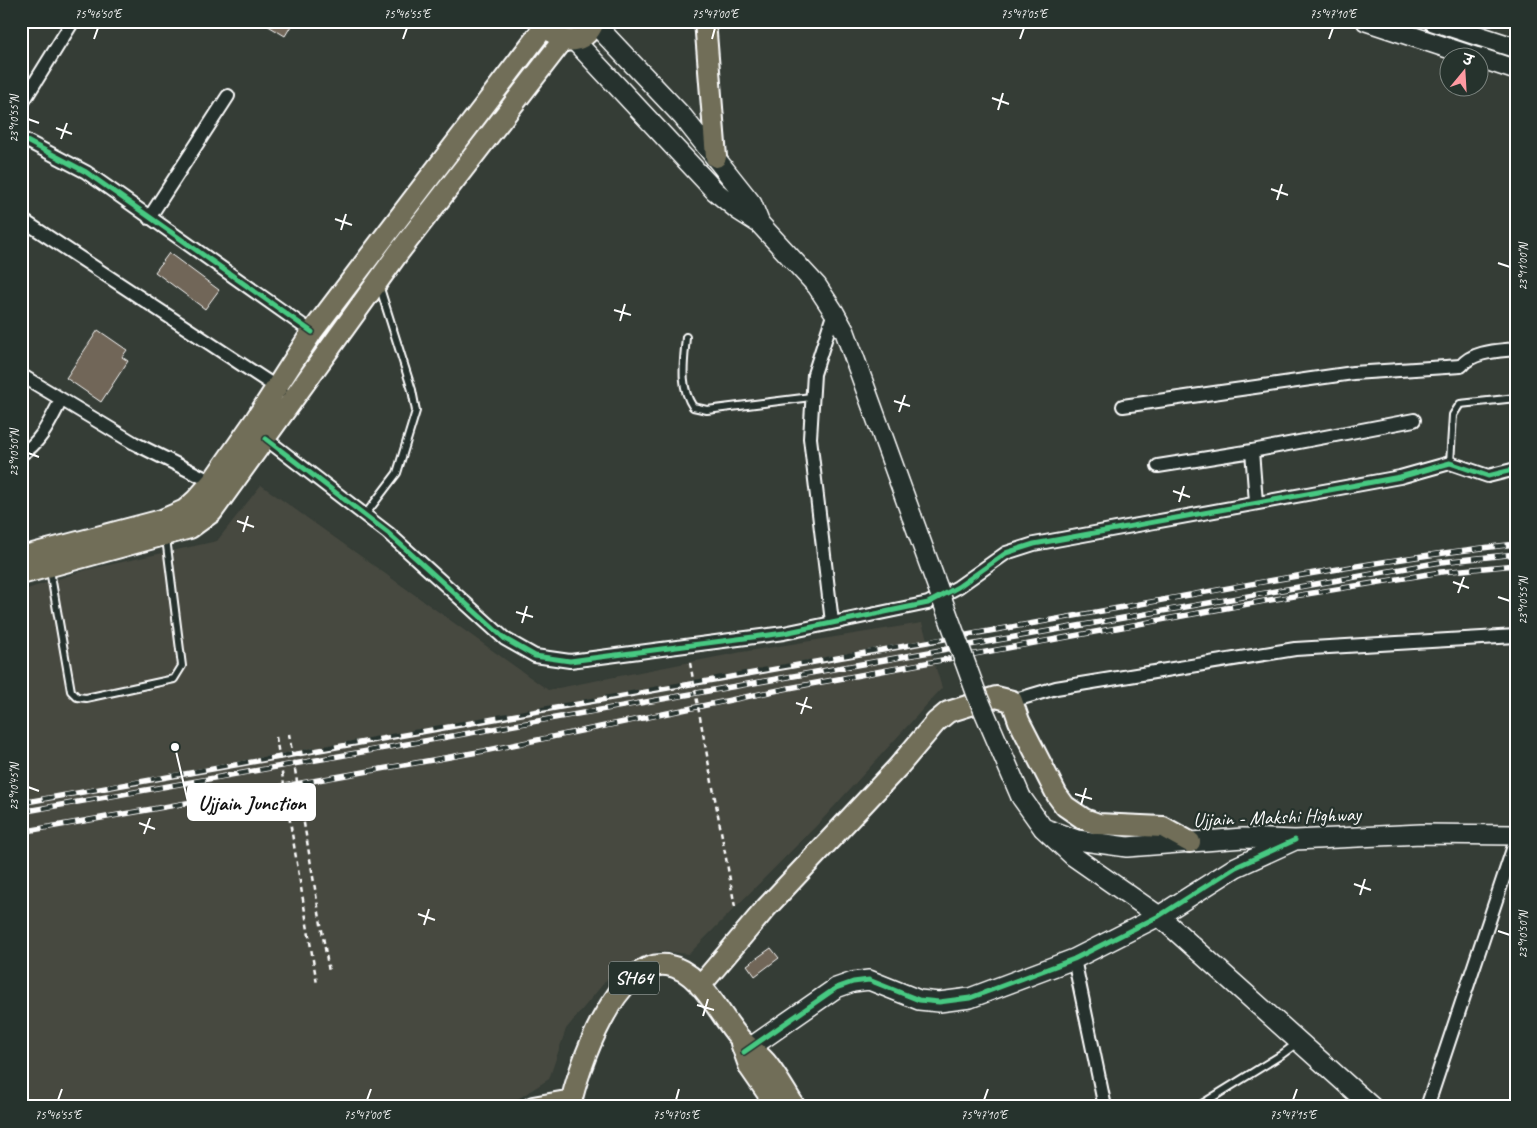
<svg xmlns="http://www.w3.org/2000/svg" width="1537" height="1128" viewBox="0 0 1537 1128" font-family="Caveat,'Playpen Sans Deva',sans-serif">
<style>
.built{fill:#474940}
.building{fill:#716659;stroke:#fff}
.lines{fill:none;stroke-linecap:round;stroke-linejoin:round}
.lane-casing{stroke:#fff;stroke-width:10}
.street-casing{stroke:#fff;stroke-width:16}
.secondary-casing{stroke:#fff;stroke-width:22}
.primary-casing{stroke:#fff;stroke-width:24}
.lane{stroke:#26332d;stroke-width:6}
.street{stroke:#26332d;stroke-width:12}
.secondary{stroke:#26332d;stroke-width:19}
.primary{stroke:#716e59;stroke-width:20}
.rail-casing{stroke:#fff;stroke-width:5.5}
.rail{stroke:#26332d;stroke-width:4;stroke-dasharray:11;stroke-linecap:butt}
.secondary-bridge-casing{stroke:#fff;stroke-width:22;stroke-linecap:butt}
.path-bridge{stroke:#fff;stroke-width:2.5;stroke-dasharray:5 4;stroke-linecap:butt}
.secondary-bridge{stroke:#26332d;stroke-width:19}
.cycleway-casing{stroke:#26332d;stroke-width:8}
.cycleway{stroke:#46c982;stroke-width:5}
.ticks{fill:none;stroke:#fff;stroke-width:2}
.labels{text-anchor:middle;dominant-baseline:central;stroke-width:4.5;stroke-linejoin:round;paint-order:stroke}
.shield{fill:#26332d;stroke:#bec2c0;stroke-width:1}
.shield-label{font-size:19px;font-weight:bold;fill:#fff}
.street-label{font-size:20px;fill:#fff;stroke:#26332d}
.leader{fill:none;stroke:#fff;stroke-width:2}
.callout-dot{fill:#fff;stroke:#26332d;stroke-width:2}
.callout{fill:#fff;stroke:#fff;stroke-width:2}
.callout-label{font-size:21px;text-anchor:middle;font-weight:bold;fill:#111}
.neatline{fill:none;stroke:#fff;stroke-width:2}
.ticks-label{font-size:12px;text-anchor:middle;fill:#fff}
</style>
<rect width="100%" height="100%" fill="#353d36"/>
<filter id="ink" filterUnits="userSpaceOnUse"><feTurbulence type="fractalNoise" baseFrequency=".02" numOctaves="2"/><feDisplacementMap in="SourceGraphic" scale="10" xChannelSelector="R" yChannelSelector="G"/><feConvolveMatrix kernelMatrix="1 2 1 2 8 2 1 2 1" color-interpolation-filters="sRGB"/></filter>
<g filter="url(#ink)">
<path class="built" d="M261 485 548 690 742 652 922 623 942 688 819 823 689 954 659 951 608 978 566 1029 549 1079 510 1104 495 1107H21V591L86 570 217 541Z"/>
<path class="building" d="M260 21H294L285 36Z
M169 253 219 290 205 309 155 272Z
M98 330 127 350 122 357 128 361 101 402 66 378Z
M771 948 779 958 755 976 747 965Z"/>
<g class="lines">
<defs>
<path id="lane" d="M686 337C684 362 679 386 693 407L707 410 811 397
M1450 463 1453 415 1460 404 1516 398
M365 515 397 473 416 411 412 390 379 285
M50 570 71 691 77 697 86 698 174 679 182 666 166 538
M1197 1107 1281 1055 1297 1043"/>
<path id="street" d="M21 105 73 21
M21 138 86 172 312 332
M149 218 228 96
M21 219 282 391
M21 375 134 443 212 482
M1123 406 1353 373 1461 366C1473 351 1498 351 1516 349
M266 439 388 533 505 639 535 656 570 661 784 633 928 603 958 587 1006 553 1034 544 1400 477 1450 463 1488 476 1516 469
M21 454C41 443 51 419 61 400
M1158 466 1252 451
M1256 502 1252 451 1414 420
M832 622 810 438 814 374 834 312
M1012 701 1056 688 1295 649 1516 636
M1074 959 1105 1107
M1427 1107 1516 840"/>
<path id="secondary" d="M1366 21 1478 58
M1433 21 1516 48
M594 23 683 117 752 204 760 224
M575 41 715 191 738 210 760 224 817 286 834 312 845 332 912 517
M1480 58 1516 70
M1021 797 1043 828 1073 856 1159 916 1372 1107
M1043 828 1077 840 1127 847 1243 838 1295 840 1421 834 1516 835
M744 1052 836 988 853 982 869 980 919 1000 939 1002 970 998 1074 959 1159 916 1236 867 1295 840"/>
<path id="primary" d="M705 21 716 157
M553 32C566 48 589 40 594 21
M21 557 162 520 185 510 196 500 212 482 256 419 312 332 548 22
M21 574 190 528 212 512 399 252 563 40
M700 986 766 908 898 767 936 722 948 712 996 697 1012 701 1019 721 1057 795 1065 806 1084 819 1098 824 1163 827 1190 842
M741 1043 750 1068 777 1107
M533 1107 572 1100
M570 1107C578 1068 616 958 667 965 701 971 718 1013 738 1036 747 1047 760 1054 768 1065 778 1078 786 1093 795 1107"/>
</defs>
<use href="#lane" class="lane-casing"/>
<use href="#street" class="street-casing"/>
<use href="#secondary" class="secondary-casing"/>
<use href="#primary" class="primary-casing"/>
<use href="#lane" class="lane"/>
<use href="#street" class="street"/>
<use href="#secondary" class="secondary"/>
<use href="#primary" class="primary"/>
<defs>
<path id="rail" d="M21 803C351 743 681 683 1012 627 1180 598 1347 563 1516 544
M21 812 1441 562 1516 554
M21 832 484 751 789 688 1270 600 1441 572 1516 565"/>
</defs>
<use href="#rail" class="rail-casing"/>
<use href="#rail" class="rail"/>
<defs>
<path id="secondary-bridge" d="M912 517 977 695 1021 797"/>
</defs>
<use href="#secondary-bridge" class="secondary-bridge-casing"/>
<path class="path-bridge" d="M690 663 735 907
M289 734 329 972
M276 737 317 984"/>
<use href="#secondary-bridge" class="secondary-bridge"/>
<defs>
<path id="cycleway" d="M21 138 86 172 312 332
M266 439 388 533 505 639 535 656 570 661 784 633 928 603 958 587 1006 553 1034 544 1400 477 1450 463 1488 476 1516 469
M744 1052 836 988 853 982 869 980 919 1000 939 1002 970 998 1074 959 1159 916 1236 867 1295 840"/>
</defs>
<use href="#cycleway" class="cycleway-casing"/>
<use href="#cycleway" class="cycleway"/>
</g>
</g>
<path class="ticks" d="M94 39 98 28M403 39 407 28M712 39 715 28M1020 39 1024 28M1329 39 1333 28M992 98 1009 104M998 110 1003 93M28 119 39 123M56 128 72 134M61 139 67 123M1271 189 1288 195M1277 200 1282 184M335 219 352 225M341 230 346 214M1498 263 1510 267M614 310 631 315M620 321 625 304M894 401 910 406M899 412 905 395M28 453 39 457M1173 491 1190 497M1179 502 1184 486M237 521 254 527M243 532 248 516M1453 582 1469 588M1458 593 1464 577M1498 597 1510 601M516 612 533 617M522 623 527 606M796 703 812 708M801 714 807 697M28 787 39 791M1075 794 1092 799M1081 805 1086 788M139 823 155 829M144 834 150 818M1354 884 1371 890M1360 895 1365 879M418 914 435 920M424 925 429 909M1498 931 1510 935M697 1005 714 1010M703 1016 708 999M58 1100 62 1089M367 1100 371 1089M676 1100 679 1089M984 1100 988 1089M1293 1100 1297 1089"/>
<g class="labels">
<rect class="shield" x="609" y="961.5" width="50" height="33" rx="4"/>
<g class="shield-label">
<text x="634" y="978">SH64</text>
</g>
<g class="street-label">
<text transform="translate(1277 817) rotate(-2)">Ujjain - Makshi Highway</text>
</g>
</g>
<path class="leader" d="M175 747L188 802"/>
<circle class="callout-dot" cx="175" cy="747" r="5"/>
<rect class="callout" x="188" y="784" width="127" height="36" rx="5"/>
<g class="callout-label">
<text x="252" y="810">Ujjain Junction</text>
</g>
<rect width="1537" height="1128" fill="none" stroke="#26332d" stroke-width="55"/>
<g transform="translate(1464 72) rotate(18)"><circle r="24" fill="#26332d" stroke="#7d8581"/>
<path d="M0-4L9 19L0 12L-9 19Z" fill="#ff9aa2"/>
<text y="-8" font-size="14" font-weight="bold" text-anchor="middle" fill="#ffffff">उ</text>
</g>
<rect x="28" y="28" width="1482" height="1072" class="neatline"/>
<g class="ticks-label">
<text x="98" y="18">75°46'50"E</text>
<text x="407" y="18">75°46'55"E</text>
<text x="715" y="18">75°47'00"E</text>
<text x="1024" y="18">75°47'05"E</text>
<text x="1333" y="18">75°47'10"E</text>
<text transform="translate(14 119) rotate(-90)" y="4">23°10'55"N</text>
<text transform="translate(1523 267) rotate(-90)" y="4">23°11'00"N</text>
<text transform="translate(14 453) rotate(-90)" y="4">23°10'50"N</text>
<text transform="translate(1523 601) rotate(-90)" y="4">23°10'55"N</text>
<text transform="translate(14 787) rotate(-90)" y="4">23°10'45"N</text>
<text transform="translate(1523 935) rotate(-90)" y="4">23°10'50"N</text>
<text x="58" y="1119">75°46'55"E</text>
<text x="367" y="1119">75°47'00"E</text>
<text x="676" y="1119">75°47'05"E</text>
<text x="984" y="1119">75°47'10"E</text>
<text x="1293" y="1119">75°47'15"E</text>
</g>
</svg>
